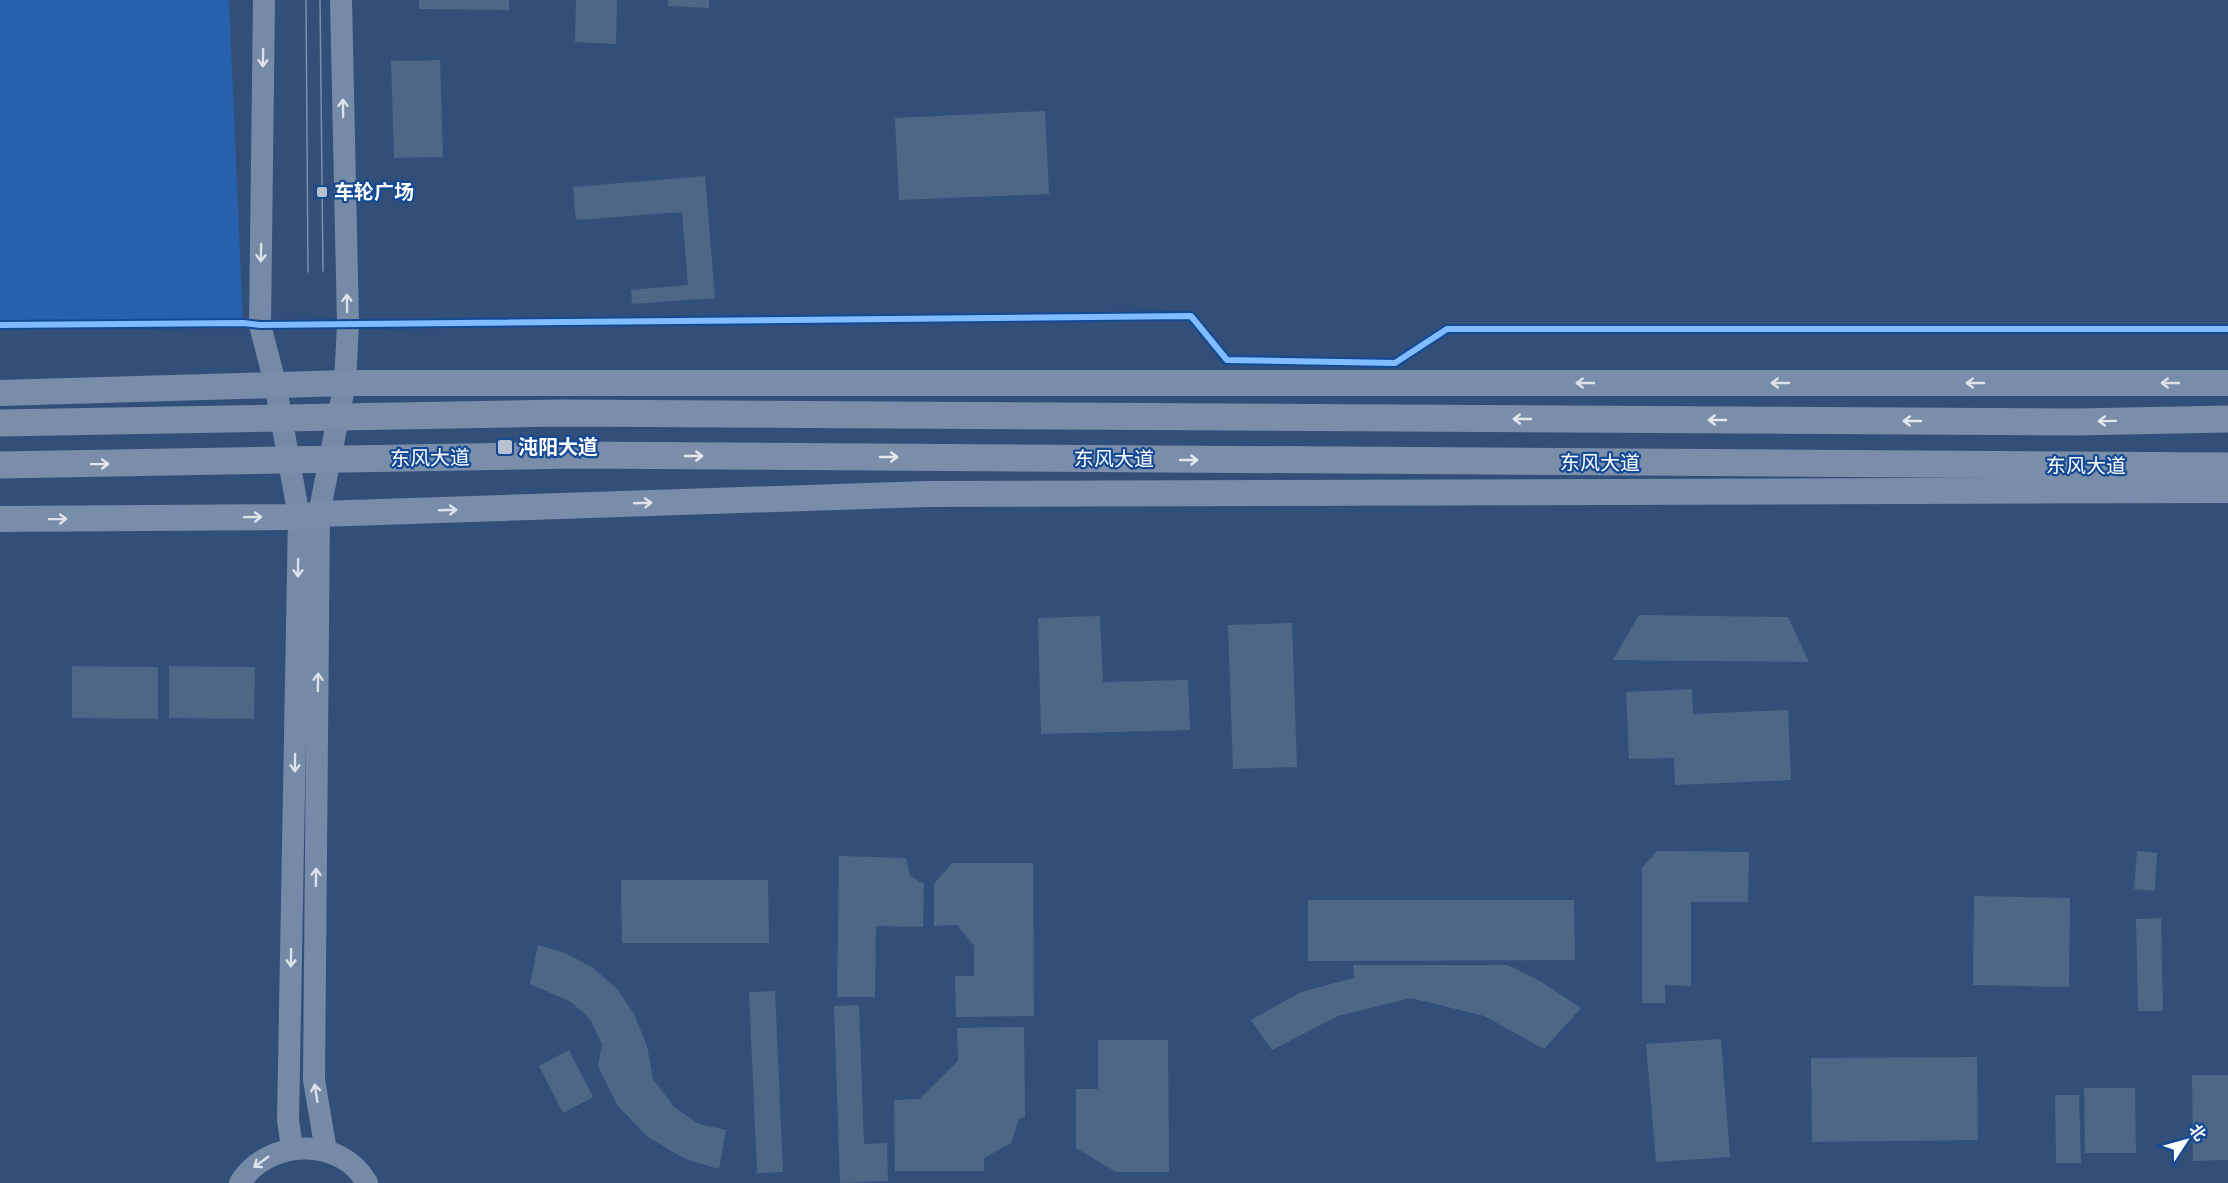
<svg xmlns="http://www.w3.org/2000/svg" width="2228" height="1183" viewBox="0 0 2228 1183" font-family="'Space Grotesk','Noto Sans SC',sans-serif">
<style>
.green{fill:#2760ac}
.building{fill:#4f6787}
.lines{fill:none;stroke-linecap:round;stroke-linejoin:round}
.secondary{stroke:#758aa7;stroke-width:22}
.primary{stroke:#788da9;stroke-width:26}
.tram{stroke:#7b8faa;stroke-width:1.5}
.trunk-bridge{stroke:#7a8eaa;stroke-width:27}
.cycleway-casing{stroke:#144a95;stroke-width:10}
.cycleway{stroke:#80bcff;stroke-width:6}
.oneway{stroke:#dce2e9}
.oneway2{stroke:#dde2ea}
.oneway3{stroke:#e4e8ee}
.poi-dot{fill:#b7c1d0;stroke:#144a95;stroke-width:2}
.labels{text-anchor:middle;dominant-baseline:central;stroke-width:4.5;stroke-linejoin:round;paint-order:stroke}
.poi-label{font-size:20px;font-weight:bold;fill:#fff;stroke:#144a95;text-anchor:start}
.street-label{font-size:20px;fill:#fff;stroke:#144a95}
</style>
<rect width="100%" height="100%" fill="#314f78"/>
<path class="green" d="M0 0H229L243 323 0 325Z"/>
<path class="building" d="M419 0H509V10L419 9Z
M576 0H617L616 44 575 42Z
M668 0H709V8L668 6Z
M440 60 443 157 394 158 391 61Z
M1045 111 1049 194 899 200 895 118Z
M705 176 715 298 632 304 631 290 688 285 682 212 576 220 573 187Z
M1639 615 1788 617 1809 662 1613 660Z
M1100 616 1103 682 1188 680 1190 730 1041 734 1038 618Z
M1292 623 1297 767 1233 769 1228 625Z
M72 666 158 667V719L72 718Z
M169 666 255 667 254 719 169 718Z
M1692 689 1693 714 1788 710 1791 780 1675 785 1674 758 1629 759 1626 692Z
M1657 851 1749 852 1748 902H1691V986L1665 985V1003H1642V868Z
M2137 851 2157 853 2155 891 2134 889Z
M839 856 906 858 910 876 924 884 923 927 876 926 875 997H837Z
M952 863H1033L1034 1016 956 1017 955 976H974V946L957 925 934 926V884Z
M621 880H768L769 943H622Z
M1974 896 2070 898 2069 987 1973 985Z
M1308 900H1574L1575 960 1308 961Z
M2161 918 2163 1011H2138L2136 919Z
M538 945 565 953 592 967 617 989 634 1014 647 1046 653 1079 674 1107 699 1124 726 1130 719 1169 685 1159 648 1137 618 1106 598 1066 602 1044 590 1019 571 1002 530 984Z
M1353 965H1508L1540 981 1581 1008 1544 1049 1484 1016 1411 998 1338 1016 1272 1050 1251 1020 1301 992 1354 978Z
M775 991 783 1172 757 1173 749 992Z
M859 1005 864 1144 887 1143 888 1181 840 1183 834 1006Z
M1024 1027 1025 1117 1019 1119 1011 1143 984 1158V1171H895L894 1100 919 1099 958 1061 957 1028Z
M1721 1039 1730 1157 1656 1162 1646 1044Z
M1098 1040H1168L1169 1172H1116L1076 1148V1089H1098Z
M569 1050 593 1097 563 1113 539 1066Z
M1977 1057 1978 1140 1812 1142 1811 1058Z
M2192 1075H2228V1160L2193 1161Z
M2084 1088H2135L2136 1153H2085Z
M2055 1095H2079L2081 1163H2056Z"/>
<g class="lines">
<path class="secondary" d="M264 0 260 325 275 383 299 517 288 1120 292 1148
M326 1151 314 1080 319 514 345 383 348 324 341 0
M240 1183C267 1139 340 1135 367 1183"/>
<path class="primary" d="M0 393 345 383H2228
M0 519 299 517 319 514 927 494 2228 490"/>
<path class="tram" d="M306 0 308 272
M320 0 323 271"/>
<path class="trunk-bridge" d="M0 423 561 413 2076 422 2228 419
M0 465 578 455 2228 466"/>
<defs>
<path id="cycleway" d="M0 325 243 323 260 325 1191 316 1227 360 1395 363 1447 329H2228"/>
</defs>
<use href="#cycleway" class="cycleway-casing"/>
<use href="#cycleway" class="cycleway"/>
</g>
<defs><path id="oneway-shaft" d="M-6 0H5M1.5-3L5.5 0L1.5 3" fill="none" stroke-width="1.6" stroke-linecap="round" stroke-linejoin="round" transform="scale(1.5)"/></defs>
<g class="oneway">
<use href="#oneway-shaft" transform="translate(263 58) rotate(91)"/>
<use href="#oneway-shaft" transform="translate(343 108) rotate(-91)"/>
<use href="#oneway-shaft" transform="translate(261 253) rotate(91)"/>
<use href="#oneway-shaft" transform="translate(347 303) rotate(-91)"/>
<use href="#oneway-shaft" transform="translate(298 568) rotate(91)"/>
<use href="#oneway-shaft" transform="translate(318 682) rotate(-89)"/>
<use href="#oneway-shaft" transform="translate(295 763) rotate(91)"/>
<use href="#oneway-shaft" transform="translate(316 877) rotate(-89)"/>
<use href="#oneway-shaft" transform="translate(291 958) rotate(91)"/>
<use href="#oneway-shaft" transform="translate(316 1093) rotate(-99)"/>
<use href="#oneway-shaft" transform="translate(261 1162) rotate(144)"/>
</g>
<g class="oneway2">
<use href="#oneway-shaft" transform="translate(1585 383) rotate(-180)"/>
<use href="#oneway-shaft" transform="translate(1780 383) rotate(-180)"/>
<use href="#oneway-shaft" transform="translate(1975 383) rotate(-180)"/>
<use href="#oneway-shaft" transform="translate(2170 383) rotate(-180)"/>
<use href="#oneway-shaft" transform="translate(643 503) rotate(-2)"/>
<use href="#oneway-shaft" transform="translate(448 510) rotate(-2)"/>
<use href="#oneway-shaft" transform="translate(253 517) rotate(-1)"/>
<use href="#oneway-shaft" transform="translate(58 519) rotate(-1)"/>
</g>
<g class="oneway3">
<use href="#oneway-shaft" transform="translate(1522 419) rotate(-180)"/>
<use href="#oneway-shaft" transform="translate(1717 420) rotate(-180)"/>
<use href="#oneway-shaft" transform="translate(1912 421) rotate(-180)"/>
<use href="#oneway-shaft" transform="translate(2107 421) rotate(179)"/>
<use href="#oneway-shaft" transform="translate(694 456)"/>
<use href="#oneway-shaft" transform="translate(889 457)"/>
<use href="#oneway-shaft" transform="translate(1189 460)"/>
<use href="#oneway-shaft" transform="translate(100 464) rotate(-1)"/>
</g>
<g class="poi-dot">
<rect x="316" y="186" width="12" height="12" rx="3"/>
<rect x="497" y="439" width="16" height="16" rx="3"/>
</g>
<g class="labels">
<g class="poi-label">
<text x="334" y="192">车轮广场</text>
<text x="518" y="447">沌阳大道</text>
</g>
<g class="street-label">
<text transform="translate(430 458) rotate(-1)">东风大道</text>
<text x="1114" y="459">东风大道</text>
<text x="1600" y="463">东风大道</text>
<text x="2086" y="466">东风大道</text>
</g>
</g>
<g transform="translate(2186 1141) rotate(54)" stroke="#144a95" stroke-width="4.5" paint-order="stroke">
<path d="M0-4.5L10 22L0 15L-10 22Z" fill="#ffffff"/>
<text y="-9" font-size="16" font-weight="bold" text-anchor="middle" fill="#ffffff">北</text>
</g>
</svg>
